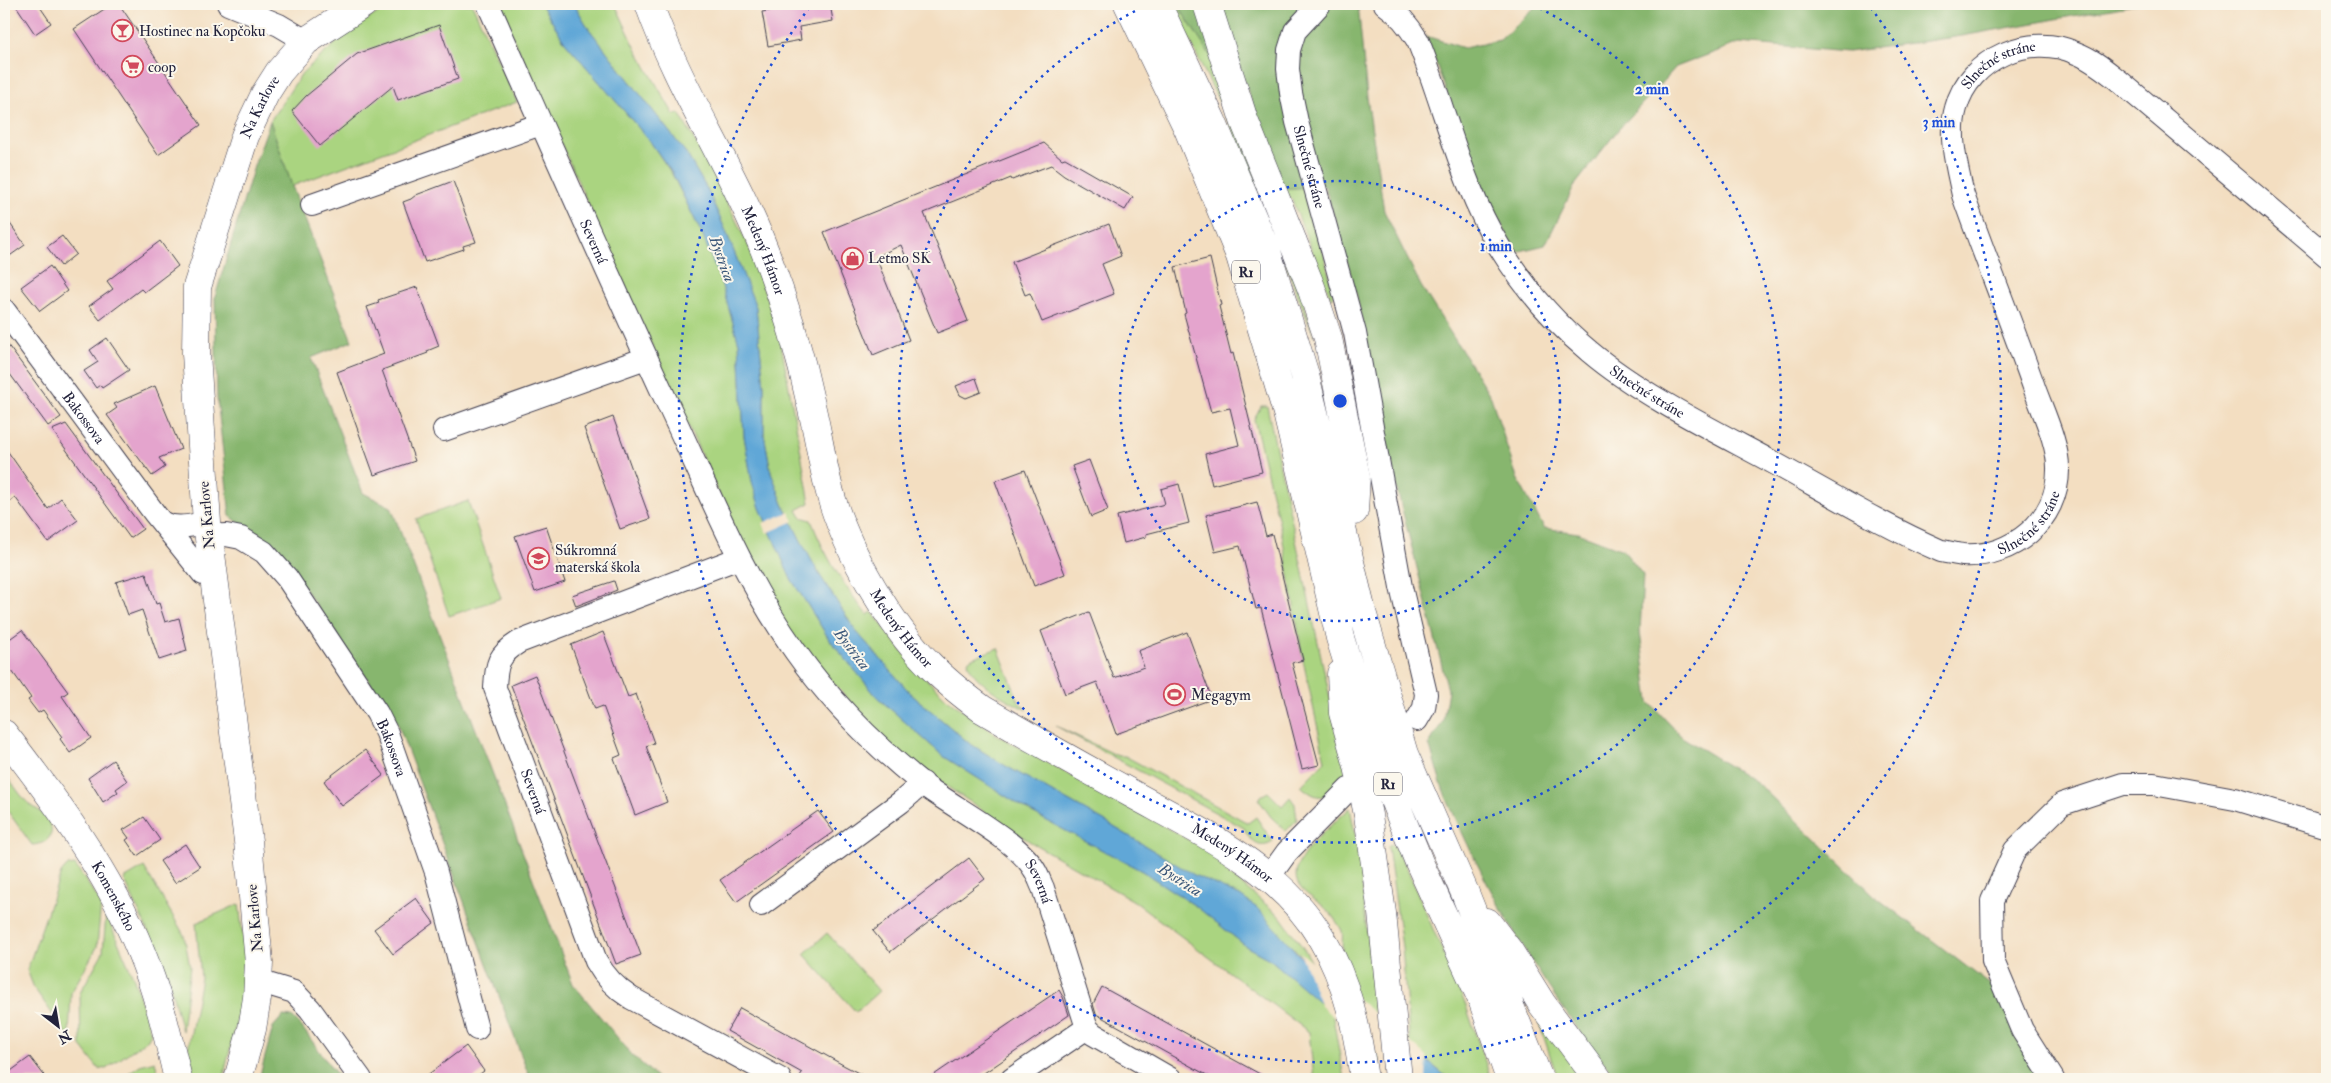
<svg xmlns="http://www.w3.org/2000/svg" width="2331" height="1083" viewBox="0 0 2331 1083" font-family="'IM FELL Double Pica',serif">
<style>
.green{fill:#aad480;stroke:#667b5e}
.forest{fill:#87b66e;stroke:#546c54}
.water{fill:#60a7d7;stroke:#416489}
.pier{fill:#f3dec1}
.building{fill:#e4a4cd}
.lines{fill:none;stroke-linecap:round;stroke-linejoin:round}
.street-casing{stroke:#413e4f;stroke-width:24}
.secondary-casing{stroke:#413e4f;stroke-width:29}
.highway-casing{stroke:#413e4f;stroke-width:29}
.street{stroke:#fff;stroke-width:22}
.secondary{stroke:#fff;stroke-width:28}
.highway{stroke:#fff;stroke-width:28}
.ring{fill:none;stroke:#1d4ed8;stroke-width:2.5;stroke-dasharray:2.5 5}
.labels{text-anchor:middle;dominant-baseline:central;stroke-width:4;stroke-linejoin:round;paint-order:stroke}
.shield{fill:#fbf7ec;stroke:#636270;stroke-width:1}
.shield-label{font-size:14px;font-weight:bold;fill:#22223b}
.poi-label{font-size:15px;fill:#22223b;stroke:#fbf7ec;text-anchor:start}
.street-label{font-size:15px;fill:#22223b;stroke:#fbf7ec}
.water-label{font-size:16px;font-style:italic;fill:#3b5779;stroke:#fbf7ec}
.centre{fill:#1d4ed8;stroke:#fbf7ec;stroke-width:2.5}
.ring-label{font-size:15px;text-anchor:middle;font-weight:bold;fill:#1d4ed8;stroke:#fbf7ec;stroke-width:4;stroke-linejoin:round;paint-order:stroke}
</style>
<rect width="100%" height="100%" fill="#fbf7ec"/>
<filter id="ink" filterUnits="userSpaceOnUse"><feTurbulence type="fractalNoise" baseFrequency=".02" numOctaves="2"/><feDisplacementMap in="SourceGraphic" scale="10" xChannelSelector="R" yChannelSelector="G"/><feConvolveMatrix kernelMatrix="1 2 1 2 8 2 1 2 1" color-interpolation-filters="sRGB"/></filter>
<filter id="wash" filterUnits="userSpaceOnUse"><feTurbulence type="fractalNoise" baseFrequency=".0096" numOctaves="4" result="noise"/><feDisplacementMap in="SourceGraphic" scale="20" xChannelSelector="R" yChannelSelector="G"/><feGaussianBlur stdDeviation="1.12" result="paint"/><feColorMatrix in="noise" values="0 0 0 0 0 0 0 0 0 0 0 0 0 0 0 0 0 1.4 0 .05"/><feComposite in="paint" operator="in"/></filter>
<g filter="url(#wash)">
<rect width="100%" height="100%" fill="#f3dec1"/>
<path class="green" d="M393 4H472L517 102 292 186 270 121 302 73 354 27Z
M498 4H541L565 42 649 140 672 174 702 234 720 279 739 343 744 436 752 482 760 508 790 577 829 639 877 697 943 756 1032 813 1142 871 1197 907 1247 947 1271 960 1332 1012 1344 1079H1314L1309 1032 1134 901 1029 841 895 752 791 635 745 552Z
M574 4H615L636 49 674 115 679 113 712 171 752 253 780 338 810 503 797 510 801 517 811 520C824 555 844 586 867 615L872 612 917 670 947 699 997 735 1229 862 1224 870 1280 916 1306 952 1315 968 1278 934 1257 908 1240 896 1194 875 1104 821 1004 765 969 743 912 695 855 630 819 574 800 539 783 504 771 472 764 434V386L756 307 725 229 707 189 686 153 589 29Z
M1172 4H1177L1217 66 1297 279 1314 336 1228 120Z
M1308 187 1334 296 1331 299 1292 200 1281 189Z
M1261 406H1267L1347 777C1329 794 1323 806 1301 786L1325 761 1303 660 1282 535 1254 419Z
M468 501 501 598 449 616 416 519Z
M998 648 1019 702 1027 710C1010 702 970 681 968 661L972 658Z
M1056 726 1118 756H1125L1248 823 1256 817 1273 842C1259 851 1250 841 1244 828Z
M4 772C11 781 17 791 25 800 30 806 38 809 43 814 58 829 52 844 32 845L4 806Z
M1268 792 1282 806 1290 797 1295 804 1297 820 1286 831 1271 817 1259 800 1261 796Z
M1350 808 1359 853 1381 1079H1375L1342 950C1342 944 1343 936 1342 931 1339 924 1329 911 1323 906 1309 894 1287 887 1300 861 1311 841 1333 824 1350 808Z
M1390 844 1395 847 1406 866 1466 1006 1491 1079H1449L1410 1046 1402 947 1388 847Z
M75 865 101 903 97 947 71 993 69 1037 34 988 27 970 61 873 67 866Z
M144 867 184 935 190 967 182 1031 167 973 124 879Z
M239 904 246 961 240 1007 223 1079H188L184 1067 192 1065 188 1049 201 978 196 923Z
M106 914 134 979 151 1033 148 1039 106 1069 98 1068 81 1046 80 993 103 952Z
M827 933 879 991 856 1012 804 954Z
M1536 1014 1585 1079H1558Z
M155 1061 159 1079H120L140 1065Z"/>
<path class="forest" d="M1177 4H1198L1217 66Z
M1218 4H1358L1367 97 1384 211 1421 286 1491 397 1517 478 1544 528 1578 533 1623 550 1643 575 1640 632 1649 702 1682 737 1757 783 1877 898 1988 983 2006 993 2059 1079H1617C1549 997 1494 906 1451 808 1441 788 1436 765 1429 744L1443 721 1448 690 1397 489 1356 293 1325 186 1281 189Z
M1539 4H2139L1962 36 1848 52 1739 43 1676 67 1618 130 1575 185 1545 245 1516 252 1478 179 1426 36 1464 48 1500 40Z
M270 121 292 186 352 341 311 358 363 493 391 507 573 984 632 1055 659 1079H530L397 722 296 576 264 541 230 516 217 398 215 297 254 166Z
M283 1016 292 1017 301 1026 340 1079H259L273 1027Z"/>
<path class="water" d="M541 4H574L589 29 686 153 707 189 725 229 756 307 764 386V434L771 472 783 504 800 539 819 574 855 630 912 695 969 743 1004 765 1104 821 1194 875 1240 896 1257 908 1298 954 1449 1079H1408L1271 960 1247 947 1197 907 1142 871 1032 813 943 756 877 697 829 639 790 577 760 508 752 482 744 436 739 343 720 279 702 234 672 173 649 140 565 42Z"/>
<path class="pier" d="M789 512 794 521 767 533 763 523Z
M1300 952 1427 1056 1426 1079H1404L1321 1006Z"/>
<g id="blocks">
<path class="building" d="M15 4H38L51 23 35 34Z
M112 4H119L201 125 158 155 74 29Z
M809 4H830L833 21 799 27 801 40 768 46 762 12Z
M439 25 458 79 398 100 393 86 320 146 292 111 306 96 357 54Z
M1044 143 1062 159 1065 158 1133 197 1125 210 1064 175 1051 165 1012 180 1011 178 924 213 968 321 937 333 901 245 876 257 909 340 873 355 824 232Z
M453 181 476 242 463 246 464 249 425 262 403 202 411 199 416 195Z
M4 215 25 245 4 260Z
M1109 224 1121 256 1102 264 1114 294 1042 322 1030 293 1025 295 1012 262Z
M62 236 76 254 61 266 47 247Z
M160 241 178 266 144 292 141 289 100 320 89 306 113 289 107 281Z
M1210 258 1221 305 1219 306 1231 354 1233 353 1262 472 1212 485 1205 454 1239 445 1230 408 1211 412 1184 314 1186 313 1175 267Z
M50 266 67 291 40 311 21 287Z
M417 287 439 346 427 351 428 353 382 370 415 461 374 475 337 372 384 354 367 307 379 303 378 300Z
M107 338 129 370 102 388 100 385 96 388 84 371 98 362 90 350Z
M4 340 61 417 48 426 4 366Z
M976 378 981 392 966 398 960 395 956 386Z
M155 386 181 449 159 458 165 467 152 476 107 415 117 408 114 404Z
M613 417 650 519 620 529 584 428Z
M66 424 143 529 130 538 52 430Z
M4 446 48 509 61 498 78 520 48 542 15 497 4 506Z
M1089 460 1108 510 1091 517 1072 466Z
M1025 470 1065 574 1034 586 995 481Z
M1179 484 1189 523 1146 534V537L1124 543 1117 516 1165 504 1161 489Z
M1257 502 1266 536 1272 534 1303 660 1292 663 1319 765 1302 769 1261 608 1256 609 1240 546 1215 552 1206 515Z
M546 526 565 582 535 592 515 536Z
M146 573 156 604 159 603 165 622 179 618 187 651 159 660 142 610 128 615 116 582Z
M614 581 617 590 576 606 572 595Z
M1089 612 1114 678 1144 667 1138 651 1187 632 1212 699 1116 734 1097 682 1065 694 1041 631Z
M22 630 68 692 62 696 91 738 70 753 60 739 62 737 43 710 38 713 28 700 31 698 12 671 10 672 4 663V643Z
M603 632 628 697 636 694 654 743 646 746 667 802 635 815 614 758 621 755 603 706 595 709 571 645Z
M535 675 641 955 616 964 511 685Z
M365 750 384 775 342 806 324 781Z
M113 760 127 781 116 789 118 792 103 802 88 778Z
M818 811 834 832 736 902 720 880Z
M144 817 160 840 137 856 126 840 129 838 123 830Z
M185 844 200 867 175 883 160 861Z
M969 858 985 879 890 952 873 931Z
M416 898 434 923 393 954 374 929Z
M1102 987 1207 1045 1269 1079H1214L1172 1056 1096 1014 1093 1004Z
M1059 990 1063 997 1069 1015 996 1065 975 1079H928Z
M740 1008 845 1066 870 1079H798L802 1073 727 1031Z
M466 1046 484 1071 473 1079H422Z
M30 1057 47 1079H4V1076Z"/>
</g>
</g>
<g filter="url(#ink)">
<use href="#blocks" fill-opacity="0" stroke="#413e4f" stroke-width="1"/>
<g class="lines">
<defs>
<g id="street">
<path d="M228 4 279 25 306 41"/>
<path id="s1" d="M488 4C549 141 609 278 672 413 710 494 743 578 795 651 831 702 875 746 924 785 954 808 1016 839 1034 869 1038 875 1040 882 1043 888L1087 1028 1093 1034 1171 1079"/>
<path id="s2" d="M1320 4 1295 31 1289 50 1288 69 1291 93 1297 122 1355 333 1401 587 1426 694 1424 708 1417 720"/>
<path id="s3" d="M1385 4C1400 14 1409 26 1418 41 1446 110 1461 185 1500 248 1524 287 1555 323 1590 352 1641 395 1715 431 1774 463 1829 493 1884 526 1941 551 1948 552 1956 554 1963 555 2013 558 2058 520 2058 470 2059 446 2043 412 2035 390 2012 324 1986 260 1963 195 1957 167 1948 136 1956 108 1969 58 2030 32 2076 53 2092 59 2105 70 2118 80L2327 256"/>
<path d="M312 205 541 124"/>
<path id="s4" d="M4 310 155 514 203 574 214 577"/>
<path d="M444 430 646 358"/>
<path d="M163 523C177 530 192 525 207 523"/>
<path id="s5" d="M209 536 226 535 241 538 264 552 287 578 377 713 387 733 436 872 477 1029"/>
<path id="s6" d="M739 558 519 642C498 655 496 664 495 688L596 961C605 977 615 988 631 998L780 1079"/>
<path d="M1269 877 1287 852 1349 789"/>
<path d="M761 905 901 802 923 783"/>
<path d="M258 981 294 992 310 1009 361 1079"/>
<path d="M1012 1079 1087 1028"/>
<path d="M2053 1079 2022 1030 1993 961 1992 901 2015 850 2062 804 2123 784H2154L2235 799 2327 827"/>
</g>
<g id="secondary">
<path id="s7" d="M649 4C679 89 731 165 764 249 784 299 800 353 811 405 819 437 823 471 833 503 849 553 890 625 928 663 944 680 963 695 982 709 1033 739 1083 767 1134 795 1203 833 1281 869 1322 939 1348 983 1357 1029 1364 1079"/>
<path d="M1207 4 1244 120 1271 187"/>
<path id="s8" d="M4 734C56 801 109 873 141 952 158 993 168 1037 178 1079"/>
<path id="s9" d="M238 1079 252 1029 257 998 259 963 248 841 207 523 196 353 197 287 245 136 265 94 279 72 306 41 363 4"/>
</g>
<path id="highway" d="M1128 4 1188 129 1240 256 1287 413 1340 638 1379 763 1419 862 1483 1002 1510 1079
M1157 4 1212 121 1267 252 1305 375 1362 612 1404 754 1465 893 1539 1079
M1271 187 1311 287 1328 338 1356 477 1354 511
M1341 674 1343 713 1358 766 1368 815 1382 913 1398 1079
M1487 922 1509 951 1542 1004 1598 1079"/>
</defs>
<use href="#street" class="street-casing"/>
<use href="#secondary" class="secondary-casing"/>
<use href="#highway" class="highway-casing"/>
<use href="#street" class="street"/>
<use href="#secondary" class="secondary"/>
<use href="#highway" class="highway"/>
</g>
</g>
<g class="ring">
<circle cx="1340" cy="401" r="220"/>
<path d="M1533 5A441 441 0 1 1 1147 5"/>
<path d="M1871 8A661 661 0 1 1 809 8"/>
</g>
<defs>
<symbol id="bar-ring" viewBox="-11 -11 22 22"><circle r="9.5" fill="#fbf7ec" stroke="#d1495b" stroke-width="1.5"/><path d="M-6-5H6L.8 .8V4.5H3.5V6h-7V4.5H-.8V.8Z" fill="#d1495b"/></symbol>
<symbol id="supermarket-ring" viewBox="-11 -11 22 22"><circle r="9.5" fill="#fbf7ec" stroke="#d1495b" stroke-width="1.5"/><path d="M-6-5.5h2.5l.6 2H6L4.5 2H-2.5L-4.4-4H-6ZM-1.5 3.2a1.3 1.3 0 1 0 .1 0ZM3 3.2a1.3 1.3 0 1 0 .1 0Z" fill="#d1495b"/></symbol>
<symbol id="shop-ring" viewBox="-11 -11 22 22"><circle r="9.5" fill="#fbf7ec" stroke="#d1495b" stroke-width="1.5"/><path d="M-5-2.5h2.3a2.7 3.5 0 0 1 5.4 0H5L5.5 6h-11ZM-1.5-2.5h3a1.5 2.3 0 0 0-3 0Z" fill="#d1495b"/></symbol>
<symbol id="school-ring" viewBox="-11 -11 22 22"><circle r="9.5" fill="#fbf7ec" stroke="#d1495b" stroke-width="1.5"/><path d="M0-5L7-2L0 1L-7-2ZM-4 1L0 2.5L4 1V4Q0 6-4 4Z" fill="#d1495b"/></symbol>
<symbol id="stadium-ring" viewBox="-11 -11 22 22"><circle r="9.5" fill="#fbf7ec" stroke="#d1495b" stroke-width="1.5"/><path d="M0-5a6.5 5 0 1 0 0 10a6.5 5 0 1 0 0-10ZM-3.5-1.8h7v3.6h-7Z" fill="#d1495b"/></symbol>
</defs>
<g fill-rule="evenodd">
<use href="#bar-ring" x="110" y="18" width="25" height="25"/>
<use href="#supermarket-ring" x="120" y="54" width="25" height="25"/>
<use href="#shop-ring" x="840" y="246" width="25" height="25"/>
<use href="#school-ring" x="526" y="546" width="25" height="25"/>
<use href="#stadium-ring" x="1162" y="682" width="25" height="25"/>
</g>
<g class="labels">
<g class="shield">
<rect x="1232" y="260.5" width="28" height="23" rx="4"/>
<rect x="1374" y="772.5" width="28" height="23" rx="4"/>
</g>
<g class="shield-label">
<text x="1246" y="272">R1</text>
<text x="1388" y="784">R1</text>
</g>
<g class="poi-label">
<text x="139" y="31">Hostinec na Kopčoku</text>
<text x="148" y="67">coop</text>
<text x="868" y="258">Letmo SK</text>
<text x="555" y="550">Súkromná<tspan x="555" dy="17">materská škola</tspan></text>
<text x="1191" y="695">Megagym</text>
</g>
<g class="street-label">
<text stroke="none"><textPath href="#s3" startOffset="1425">Slnečné stráne</textPath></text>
<text stroke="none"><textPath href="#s9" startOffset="989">Na Karlove</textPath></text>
<text stroke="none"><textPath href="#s2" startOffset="176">Slnečné stráne</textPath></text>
<text stroke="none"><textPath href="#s1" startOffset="260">Severná</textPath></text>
<text stroke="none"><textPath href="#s7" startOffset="272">Medený Hámor</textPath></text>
<text stroke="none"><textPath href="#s3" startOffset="481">Slnečné stráne</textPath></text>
<text stroke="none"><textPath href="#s4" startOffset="134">Bakossova</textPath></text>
<text transform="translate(207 515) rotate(-95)">Na Karlove</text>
<text stroke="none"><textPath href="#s3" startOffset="916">Slnečné stráne</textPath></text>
<text stroke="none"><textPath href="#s7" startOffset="678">Medený Hámor</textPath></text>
<text stroke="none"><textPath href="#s5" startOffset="294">Bakossova</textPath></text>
<text stroke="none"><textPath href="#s6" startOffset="401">Severná</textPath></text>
<text stroke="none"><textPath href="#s7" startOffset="1082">Medený Hámor</textPath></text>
<text stroke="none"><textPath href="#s1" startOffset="1056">Severná</textPath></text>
<text stroke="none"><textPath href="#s8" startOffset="196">Komenského</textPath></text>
<text transform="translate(255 918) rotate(-95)">Na Karlove</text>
</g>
<g class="water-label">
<text transform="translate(722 259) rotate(70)">Bystrica</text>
<text transform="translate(852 649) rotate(52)">Bystrica</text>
<text transform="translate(1180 880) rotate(33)">Bystrica</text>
</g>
</g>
<circle cx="1340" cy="401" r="8" class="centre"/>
<g class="ring-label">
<text x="1652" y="94">2 min</text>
<text x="1939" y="127">3 min</text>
<text x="1496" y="251">1 min</text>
</g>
<rect width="2331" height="1083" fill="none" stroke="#fbf7ec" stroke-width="20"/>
<g transform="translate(58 1026) rotate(149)" stroke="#fbf7ec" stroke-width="4" paint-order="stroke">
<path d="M0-4L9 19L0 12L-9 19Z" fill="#22223b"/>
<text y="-8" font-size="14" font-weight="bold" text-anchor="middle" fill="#22223b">N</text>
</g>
</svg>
